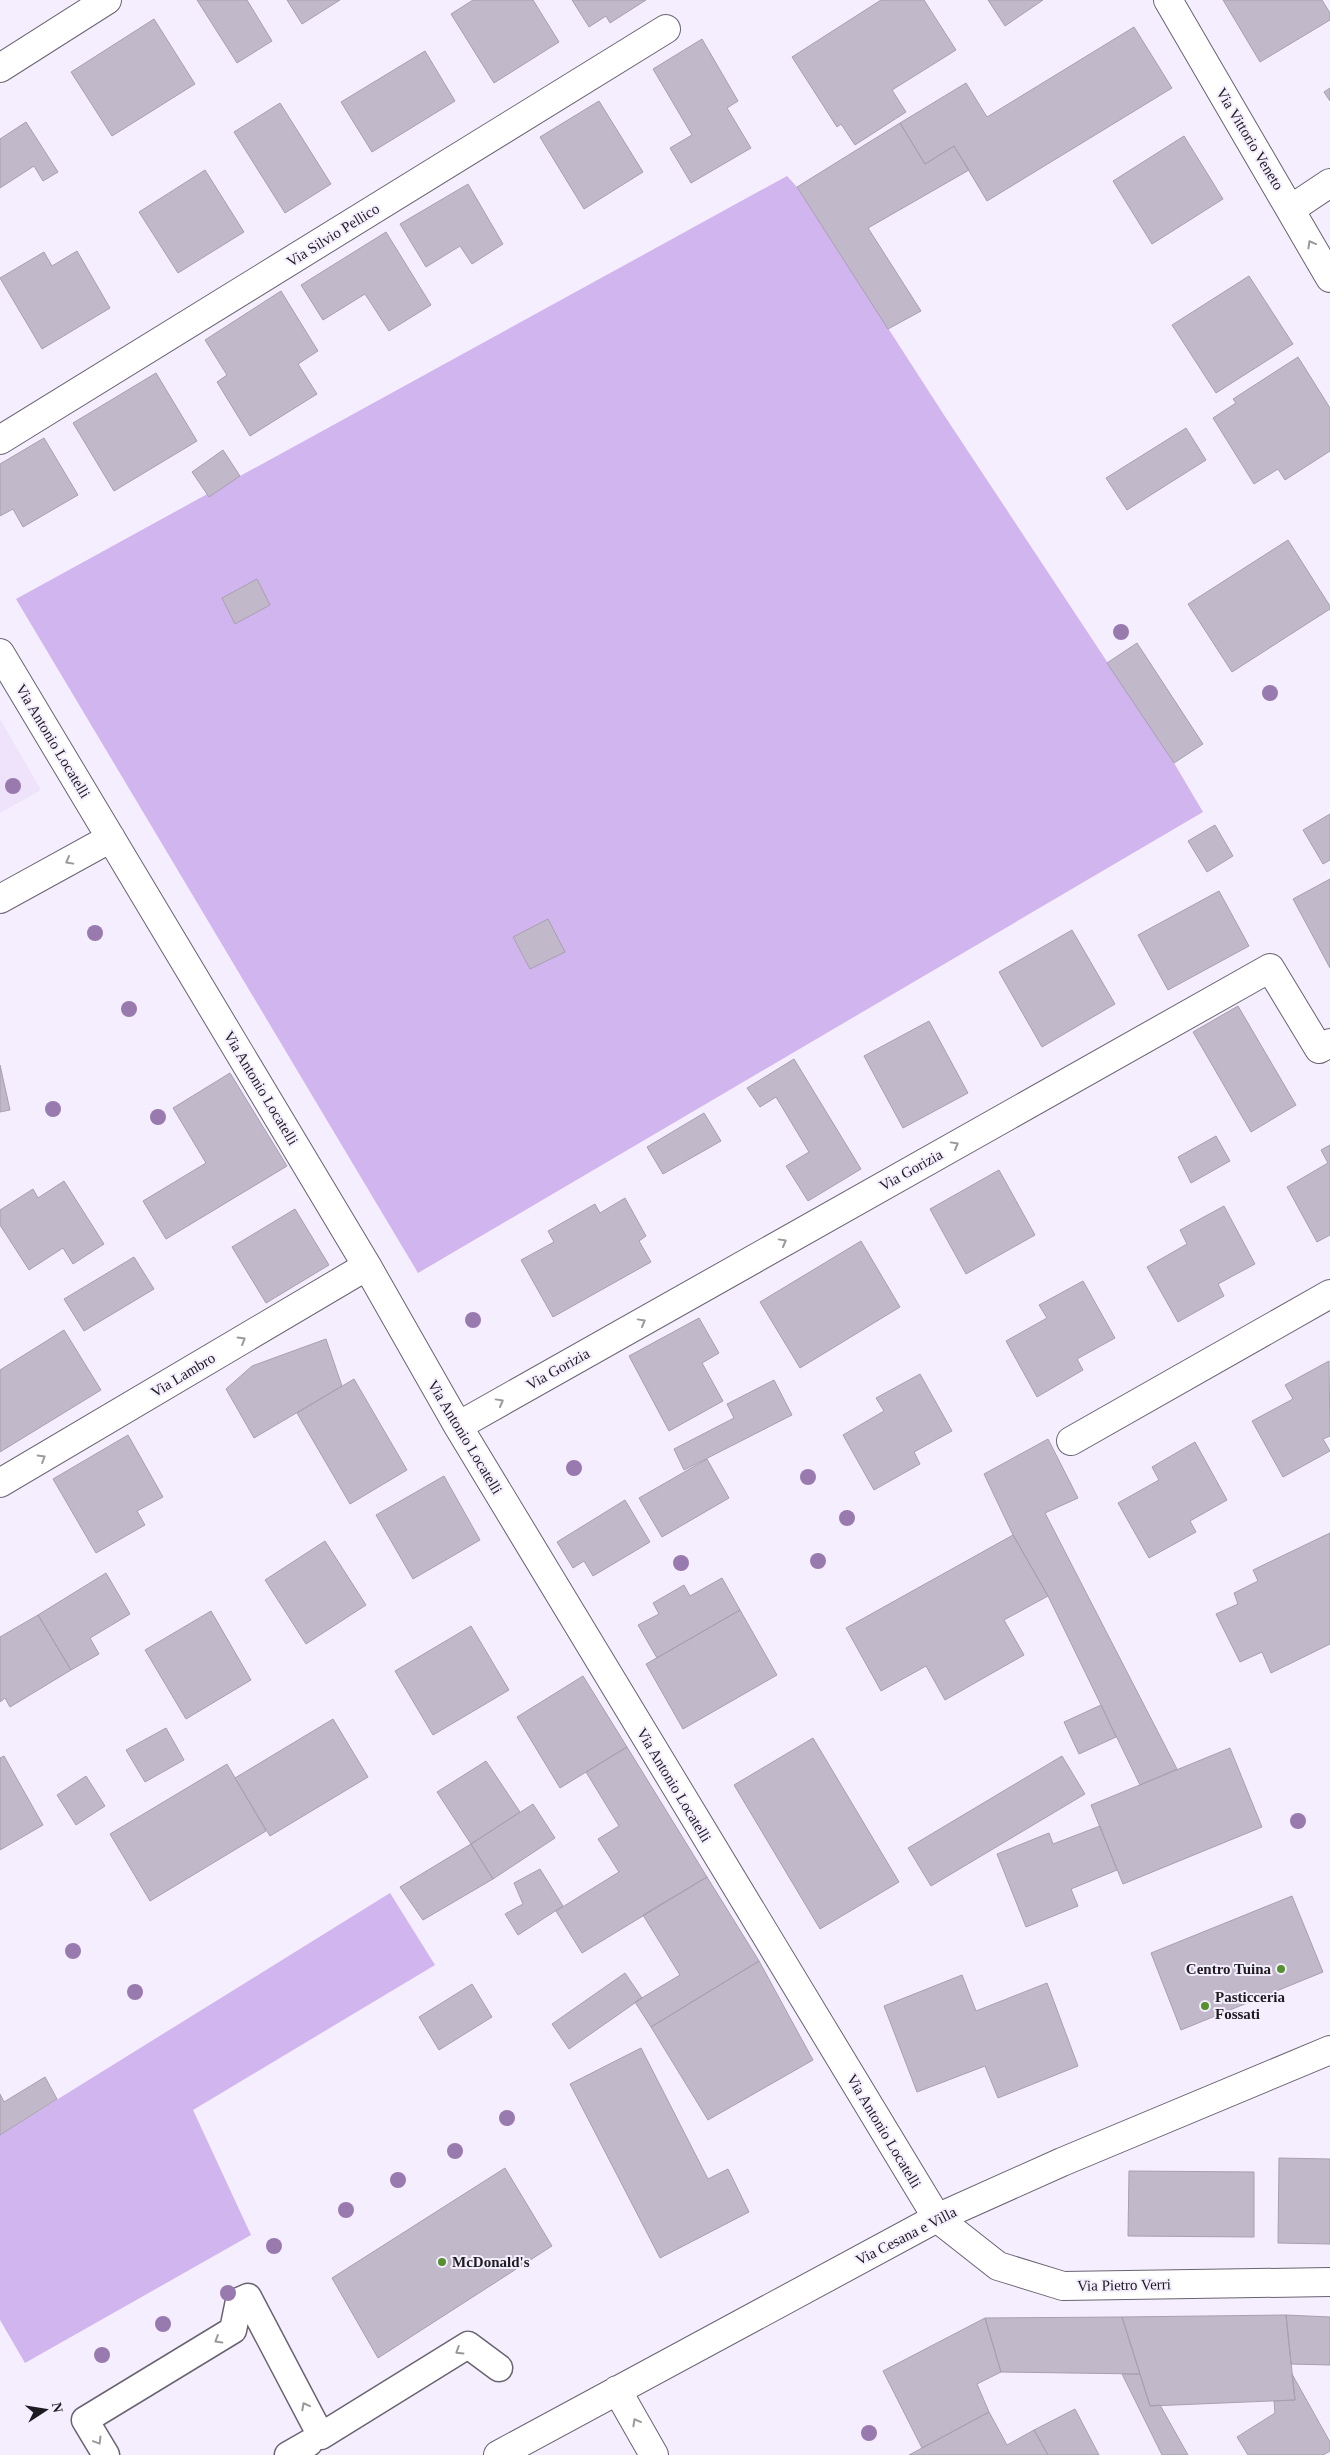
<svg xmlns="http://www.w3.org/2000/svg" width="1330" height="2455" viewBox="0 0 1330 2455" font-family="Georgia,serif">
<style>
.built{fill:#eee3fb}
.green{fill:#d1b5ef}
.building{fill:#c1b9c9;stroke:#a7a0af}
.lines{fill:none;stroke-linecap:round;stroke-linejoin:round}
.lane-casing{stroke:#6a6371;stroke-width:29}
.street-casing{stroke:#6a6371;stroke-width:30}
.secondary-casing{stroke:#6a6371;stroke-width:30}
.lane{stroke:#fff;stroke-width:26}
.street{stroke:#fff;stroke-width:28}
.secondary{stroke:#fff;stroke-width:28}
.tree{fill:#987aaf}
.oneway{stroke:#9a999b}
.poi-dot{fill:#559130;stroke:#f5eefe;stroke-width:2}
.labels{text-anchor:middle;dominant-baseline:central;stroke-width:4;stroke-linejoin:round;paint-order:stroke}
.street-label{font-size:15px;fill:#1e1c21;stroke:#f5eefe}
.poi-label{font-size:15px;font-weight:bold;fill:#1e1c21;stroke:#f5eefe;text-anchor:start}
</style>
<rect width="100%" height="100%" fill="#f5eefe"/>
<path class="built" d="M0 719 41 790 0 813Z"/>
<path class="green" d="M787 176 797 187 944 415 1174 763 1203 812 418 1273 16 599Z
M390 1893 435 1965 193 2110 251 2235 25 2363 0 2320V2135Z"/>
<path class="building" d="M197 0H247L272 41 237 63Z
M287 0H340L302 24Z
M473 0H533L559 42 494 83 451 14Z
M572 0H646L610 23 606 16 589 27Z
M881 0H924L956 50 892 90 906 112 855 145 841 124 837 127 792 57Z
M988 0H1043L1005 26Z
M1223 0H1322L1330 13V20L1260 62Z
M154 19 195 84 112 136 71 72Z
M1134 27 1172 88 987 201 954 146 925 164 900 123 966 83 987 117Z
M702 39 738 101 727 108 751 148 691 183 670 148 692 135 653 69Z
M425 51 455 101 372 152 341 102Z
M1330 88V101L1324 92Z
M599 101 643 172 584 209 540 137Z
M280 103 331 184 285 213 234 132Z
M26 122 58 172 43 181 34 166 0 188V139Z
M900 123 925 164 954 146 969 170 868 228 921 311 888 329 797 187Z
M1184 136 1223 199 1152 244 1113 181Z
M205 170 244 232 178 273 139 212Z
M468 184 503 244 472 264 460 246 426 267 400 224Z
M386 232 431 305 389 331 365 294 323 320 301 285Z
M77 251 110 308 42 349 0 278 44 252 52 266Z
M1249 276 1293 344 1216 393 1172 325Z
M281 291 318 351 298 364 317 394 250 436 217 382 227 375 205 340Z
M1298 357 1330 408V451L1285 480 1278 469 1254 484 1213 418 1236 403 1233 399Z
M156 373 197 441 114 491 73 423Z
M1186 428 1206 460 1127 510 1106 478Z
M44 438 78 495 23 527 13 509 0 516V464Z
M223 450 240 476 209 497 192 472Z
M1288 540 1330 606V609L1232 672 1188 604Z
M257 579 270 605 235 624 222 598Z
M1137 643 1203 744 1174 763 1107 663Z
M1330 814V860L1323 864 1303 830Z
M1215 825 1233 856 1207 872 1188 841Z
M1330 879V968L1293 899Z
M1219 891 1249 946 1168 990 1138 935Z
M548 919 565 952 530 969 513 937Z
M1072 930 1115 1004 1042 1047 999 972Z
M1238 1006 1296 1105 1251 1132 1193 1032Z
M929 1021 968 1093 903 1128 864 1056Z
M794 1059 861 1169 808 1201 786 1166 809 1152 776 1097 760 1107 747 1088Z
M0 1065 10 1110 0 1112Z
M230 1073 287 1166 166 1239 143 1201 206 1163 173 1108Z
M704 1113 721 1141 663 1174 647 1147Z
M1216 1136 1230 1161 1191 1183 1178 1157Z
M1330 1145V1235L1317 1242 1287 1187 1328 1163 1321 1150Z
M999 1170 1035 1235 966 1274 930 1209Z
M64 1181 104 1244 73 1264 63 1248 29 1270 0 1225V1210L33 1189 38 1198Z
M625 1198 646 1236 639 1241 651 1262 553 1317 521 1260 554 1242 548 1231 595 1204 600 1213Z
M1224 1206 1255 1264 1218 1284 1224 1296 1178 1322 1147 1267 1187 1244 1180 1230Z
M295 1209 329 1265 266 1303 232 1247Z
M861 1241 900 1307 800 1368 760 1302Z
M134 1257 154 1289 84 1331 64 1299Z
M1083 1281 1115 1338 1077 1359 1083 1370 1037 1397 1006 1341 1047 1318 1039 1305Z
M699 1318 719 1353 702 1363 723 1401 669 1431 629 1356Z
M64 1330 101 1390 0 1452V1370Z
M326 1339 342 1386 254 1438 226 1389 252 1366Z
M1329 1361 1330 1436 1323 1439 1330 1451 1283 1477 1252 1421 1293 1399 1285 1385Z
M920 1374 952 1431 914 1452 920 1464 874 1490 843 1435 884 1411 876 1398Z
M354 1379 407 1470 350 1504 297 1413Z
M774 1380 792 1415 684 1470 674 1449 734 1418 727 1404Z
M128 1435 163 1497 137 1511 145 1525 96 1553 53 1479Z
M1048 1439 1078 1498 1045 1513 1177 1769 1140 1785 1048 1596 1013 1535 984 1474Z
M1195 1442 1227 1500 1190 1521 1196 1532 1149 1558 1118 1503 1159 1480 1152 1467Z
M707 1459 729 1498 662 1537 639 1498Z
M444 1476 480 1540 413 1579 376 1515Z
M625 1500 650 1542 593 1576 584 1561 573 1568 557 1542Z
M1330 1533V1644L1271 1673 1262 1652 1240 1662 1216 1614 1238 1604 1234 1593 1258 1581 1253 1570Z
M1013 1535 1048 1596 1004 1620 1024 1655 945 1700 926 1666 881 1691 846 1628Z
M325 1541 366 1605 306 1644 265 1580Z
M106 1573 130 1614 90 1638 99 1654 71 1670 38 1615Z
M722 1578 740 1610 657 1658 638 1625 659 1614 653 1603 684 1585 690 1596Z
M740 1610 777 1675 683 1729 646 1664Z
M211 1611 251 1680 186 1719 145 1650Z
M38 1615 71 1670 10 1707 5 1698 0 1702V1637Z
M471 1626 509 1690 433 1735 395 1671Z
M583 1676 627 1747 560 1788 517 1717Z
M1101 1705 1116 1737 1079 1754 1064 1722Z
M333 1719 368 1777 270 1836 235 1778Z
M166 1728 184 1760 145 1782 126 1750Z
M813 1738 899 1882 820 1929 734 1785Z
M627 1747 707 1877 582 1953 556 1911 619 1872 598 1839 619 1826 586 1772Z
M1230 1748 1262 1827 1123 1884 1091 1805Z
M4 1756 43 1825 0 1850V1758Z
M1062 1756 1085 1794 931 1886 908 1848Z
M486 1761 520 1812 471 1844 437 1792Z
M227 1764 266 1831 150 1901 110 1834Z
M86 1776 105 1806 76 1825 57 1795Z
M533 1804 555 1838 493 1879 471 1844Z
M1100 1826 1117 1870 1071 1889 1078 1906 1026 1927 997 1854 1049 1833 1053 1844Z
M471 1844 493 1879 423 1920 400 1887Z
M540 1869 563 1906 518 1935 505 1914 523 1904 514 1883Z
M707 1877 759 1961 651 2027 635 2002 680 1975 643 1915Z
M1292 1896 1323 1972 1181 2030 1151 1953Z
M759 1961 813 2060 708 2120 651 2027Z
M625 1973 642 1998 569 2049 552 2024Z
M962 1975 976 2011 1047 1983 1078 2066 998 2098 985 2066 917 2092 884 2006Z
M472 1984 492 2017 439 2050 419 2017Z
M641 2048 708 2179 728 2169 749 2212 660 2258 570 2084Z
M45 2077 57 2099 0 2135V2094L4 2102Z
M1279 2158 1330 2159V2244L1278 2243Z
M505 2168 552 2246 378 2358 332 2278Z
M1129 2171 1254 2172V2237L1128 2236Z
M1286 2315 1330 2317V2365L1291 2364Z
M1286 2315 1295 2400 1150 2406 1122 2317Z
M1122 2317 1140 2374 1001 2372 985 2318Z
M985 2318 1001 2372 977 2384 989 2412 922 2448 883 2371Z
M1122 2374H1140L1150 2406 1160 2405 1188 2455H1162Z
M1292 2374 1330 2442V2451L1323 2455H1248L1237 2437 1275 2413 1274 2401 1295 2400Z
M1075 2409 1099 2455H1048L1034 2430Z
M989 2412 1007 2445 1034 2430 1048 2455H909Z"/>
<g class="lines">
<defs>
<path id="lane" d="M106 2455 85 2420 233 2330 239 2301 248 2297 321 2436 468 2345 499 2368
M288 2455 309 2443"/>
<path id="street" d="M1168 0 1330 278
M0 68 107 0
M1291 209 1330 183
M0 440 666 29
M0 653 367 1266 458 1426 937 2218 998 2266 1063 2286 1330 2282
M0 899 111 838
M458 1426 1270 968 1319 1049 1330 1043
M1071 1441 1330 1294
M0 1483 367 1266"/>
<path id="secondary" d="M617 2390 654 2455
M498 2455 937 2218 1062 2162 1330 2050"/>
</defs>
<use href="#lane" class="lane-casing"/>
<use href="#street" class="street-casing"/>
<use href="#secondary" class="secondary-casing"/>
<use href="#lane" class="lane"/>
<use href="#street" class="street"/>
<use href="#secondary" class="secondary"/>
</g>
<g class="tree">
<circle cx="1121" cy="632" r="8"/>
<circle cx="1270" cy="693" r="8"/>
<circle cx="13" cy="786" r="8"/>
<circle cx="95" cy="933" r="8"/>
<circle cx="129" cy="1009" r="8"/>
<circle cx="53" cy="1109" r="8"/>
<circle cx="158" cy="1117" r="8"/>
<circle cx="473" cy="1320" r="8"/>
<circle cx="574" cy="1468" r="8"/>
<circle cx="808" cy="1477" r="8"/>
<circle cx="847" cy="1518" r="8"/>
<circle cx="818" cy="1561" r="8"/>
<circle cx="681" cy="1563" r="8"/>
<circle cx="1298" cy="1821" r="8"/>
<circle cx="73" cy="1951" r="8"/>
<circle cx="135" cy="1992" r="8"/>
<circle cx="507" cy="2118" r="8"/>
<circle cx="455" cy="2151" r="8"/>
<circle cx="398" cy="2180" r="8"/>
<circle cx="346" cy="2210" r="8"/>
<circle cx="274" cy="2246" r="8"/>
<circle cx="228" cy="2293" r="8"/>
<circle cx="163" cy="2324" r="8"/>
<circle cx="102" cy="2355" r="8"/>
<circle cx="869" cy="2433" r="8"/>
</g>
<defs><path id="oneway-chevron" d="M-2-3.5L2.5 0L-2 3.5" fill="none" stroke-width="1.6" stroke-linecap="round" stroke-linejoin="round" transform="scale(1.25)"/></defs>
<g class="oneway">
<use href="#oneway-chevron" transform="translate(1311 244) rotate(-119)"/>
<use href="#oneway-chevron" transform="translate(69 861) rotate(151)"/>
<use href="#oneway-chevron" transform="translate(955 1145) rotate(-29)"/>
<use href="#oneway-chevron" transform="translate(783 1242) rotate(-29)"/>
<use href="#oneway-chevron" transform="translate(642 1322) rotate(-29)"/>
<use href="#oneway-chevron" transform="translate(242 1340) rotate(-31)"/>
<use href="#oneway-chevron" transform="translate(500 1402) rotate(-29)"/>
<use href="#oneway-chevron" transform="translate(42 1458) rotate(-31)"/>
<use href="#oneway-chevron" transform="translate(218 2340) rotate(149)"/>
<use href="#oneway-chevron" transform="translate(459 2351) rotate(148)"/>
<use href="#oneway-chevron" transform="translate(305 2406) rotate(-118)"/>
<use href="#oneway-chevron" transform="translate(636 2422) rotate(-119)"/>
<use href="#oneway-chevron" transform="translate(98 2441) rotate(59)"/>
</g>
<g class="poi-dot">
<circle cx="1281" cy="1969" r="5"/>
<circle cx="1205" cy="2006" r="5"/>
<circle cx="442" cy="2262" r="5"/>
</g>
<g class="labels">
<g class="street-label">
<text transform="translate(1250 139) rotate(59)">Via Vittorio Veneto</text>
<text transform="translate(333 235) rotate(-32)">Via Silvio Pellico</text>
<text transform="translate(53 741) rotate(59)">Via Antonio Locatelli</text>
<text transform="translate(261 1088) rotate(59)">Via Antonio Locatelli</text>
<text transform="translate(911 1170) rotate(-29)">Via Gorizia</text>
<text transform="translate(558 1369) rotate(-29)">Via Gorizia</text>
<text transform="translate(183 1375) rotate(-31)">Via Lambro</text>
<text transform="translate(465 1437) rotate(59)">Via Antonio Locatelli</text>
<text transform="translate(674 1785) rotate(59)">Via Antonio Locatelli</text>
<text transform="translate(884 2131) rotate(59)">Via Antonio Locatelli</text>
<text transform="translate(906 2236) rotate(-27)">Via Cesana e Villa</text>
<text transform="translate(1124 2285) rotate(-1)">Via Pietro Verri</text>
</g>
<g class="poi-label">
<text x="1271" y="1969" text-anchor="end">Centro Tuina</text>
<text x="1215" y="1997">Pasticceria<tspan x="1215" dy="17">Fossati</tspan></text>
<text x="452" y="2262">McDonald's</text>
</g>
</g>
<g transform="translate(45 2410) rotate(78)" stroke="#f5eefe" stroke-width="4" paint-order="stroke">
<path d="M0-4L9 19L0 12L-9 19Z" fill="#1e1c21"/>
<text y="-8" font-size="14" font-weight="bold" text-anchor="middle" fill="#1e1c21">N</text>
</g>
</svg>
